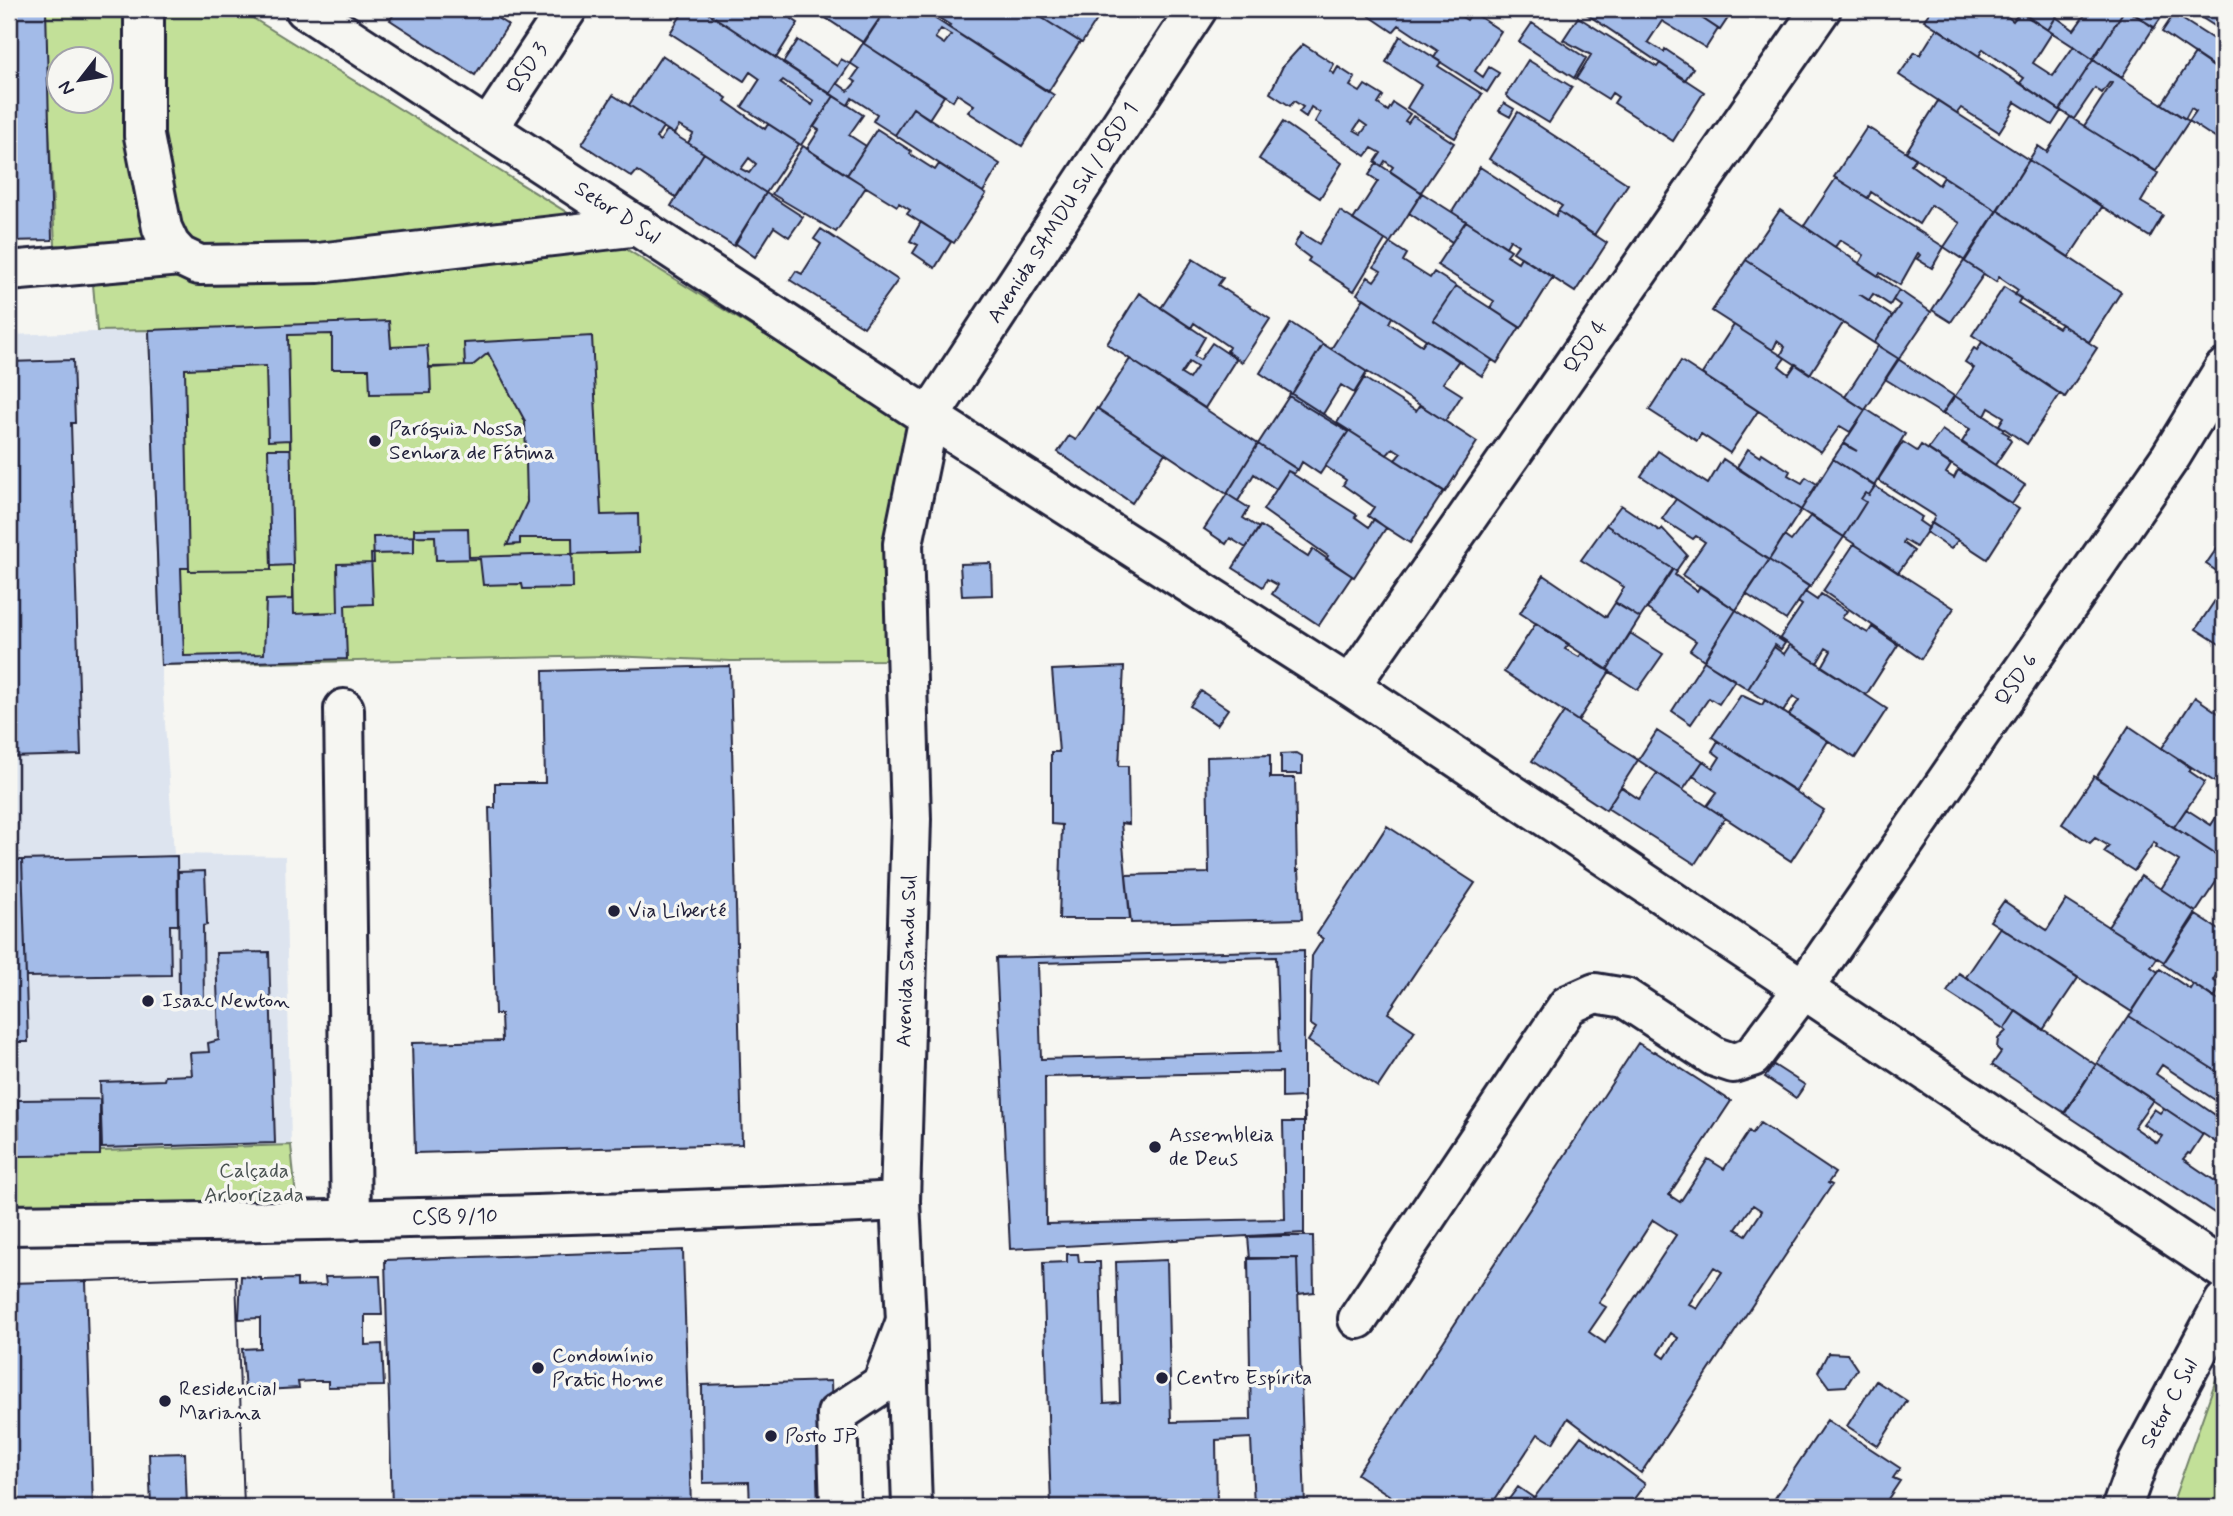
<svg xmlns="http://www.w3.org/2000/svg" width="2233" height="1516" viewBox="0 0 2233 1516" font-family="Mynerve,sans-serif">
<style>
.built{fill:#dde4ef}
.green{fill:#c2e098;stroke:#72816a;stroke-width:2;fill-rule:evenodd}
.building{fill:#a3bbe8;stroke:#22223b;stroke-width:2;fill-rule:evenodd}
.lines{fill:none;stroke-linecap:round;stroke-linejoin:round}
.minor-casing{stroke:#22223b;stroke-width:44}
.major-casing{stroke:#22223b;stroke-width:44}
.minor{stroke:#f6f6f2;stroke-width:38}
.major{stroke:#f6f6f2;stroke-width:38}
.poi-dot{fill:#22223b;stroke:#f6f6f2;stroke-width:2.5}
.labels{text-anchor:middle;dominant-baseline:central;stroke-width:7;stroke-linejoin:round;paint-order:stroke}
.street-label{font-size:21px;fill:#22223b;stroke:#f6f6f2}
.poi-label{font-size:21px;fill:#22223b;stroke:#f6f6f2;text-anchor:start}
.park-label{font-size:21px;fill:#4a5252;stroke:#f6f6f2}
</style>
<rect width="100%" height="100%" fill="#f6f6f2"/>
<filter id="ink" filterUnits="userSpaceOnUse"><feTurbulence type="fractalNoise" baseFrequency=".0143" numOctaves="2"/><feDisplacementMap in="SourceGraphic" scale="14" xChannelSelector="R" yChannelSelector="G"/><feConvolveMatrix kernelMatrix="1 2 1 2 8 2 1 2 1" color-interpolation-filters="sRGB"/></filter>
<g filter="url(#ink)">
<path class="built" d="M149 330 161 665 174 854 285 856 291 1145 9 1154V335Z"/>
<path class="green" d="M43 9H238L909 424 888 542 887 660 731 661 610 656 161 665 149 330 97 331 90 249 55 245ZM60 60H102V102H60Z
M291 1145 298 1220 9 1224V1154Z
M2224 1357V1507H2171Z"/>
<path class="building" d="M9 9H46L52 240 9 241Z
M393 9H443L450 13 453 9H473L480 13 483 9 508 25 475 75 390 20 396 11Z
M685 9H702L834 96 801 145 742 107 760 79 750 72 744 81 670 33ZM783 80 814 101 812 105 780 83Z
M702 9H777L798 23 776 58Z
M812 9H886L864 43Z
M886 9H920L1054 95 1022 146 968 112 974 105 957 94 953 101 863 43ZM941 29 951 35 944 44 935 38Z
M925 9H1028L1080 42 1048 92 948 27 950 25Z
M1028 9H1104L1082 43Z
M1363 9H1449L1467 20 1472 12 1501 31 1475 71 1483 77 1489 67 1499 73 1487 92 1434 58 1438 51 1399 25 1393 32 1362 11Z
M1579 9H1688L1718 29 1706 48 1662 21 1648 42 1664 52 1665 49 1693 68 1685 80Z
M1688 9H1727L1732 12 1720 30Z
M1932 9H2007L2003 13 2013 21 2020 12 2052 33 2033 63 2053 76 2074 46 2093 60 2060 110 2020 83 2024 78 1983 49 1979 56 1924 20Z
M2016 9H2061L2048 30Z
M2089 9H2125L2093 59 2048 30 2056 17 2074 30Z
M2125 9 2154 27 2122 77 2093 59Z
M2128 9H2167L2154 28Z
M2188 9H2224V32Z
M2174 14 2224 46V60L2218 70 2162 32Z
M1578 17 1657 67 1660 63 1704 92 1673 141 1614 103 1618 97 1612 93 1608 99 1576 79 1591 55 1563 40Z
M1532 23 1586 58 1574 78 1519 42Z
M1937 28 2061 111 2052 125 2015 102 2011 109 2013 110 1999 132 1961 108 1957 113 1899 75 1915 52 1920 55Z
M1400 36 1441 62 1438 66 1482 94 1455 138 1407 108 1421 85 1386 62Z
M798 40 837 66 841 59 850 64 830 94 783 63Z
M863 43 944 96 929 119 913 108 895 135 873 121 877 114 852 98 848 105 830 94 837 83 848 91 856 82 852 79 859 69 850 63Z
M1303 44 1334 64 1330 71 1334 74 1338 67 1355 78 1350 86 1360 92 1365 85 1383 96 1378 104 1388 111 1393 103 1410 114 1405 121 1408 123 1413 116 1454 143 1421 192 1390 171 1393 167 1385 161 1382 166 1375 162 1381 153 1372 148 1366 156 1315 122 1320 113 1311 107 1306 117 1299 112 1303 107 1294 101 1290 106 1270 93 1283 66ZM1360 121 1367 126 1361 134 1354 130Z
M2195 54 2222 72 2217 79 2224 84V144L2189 121 2196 111 2191 108 2185 119 2162 104Z
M662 55 727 98 725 101 765 129 768 124 799 144 766 193 688 143 693 134 679 126 674 134 629 105ZM749 158 756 164 749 173 741 169Z
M1528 60 1572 87 1549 123 1511 100 1506 95Z
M2093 60 2189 121 2156 171 2084 126 2112 83 2110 82 2102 93 2095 88 2074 119 2060 110Z
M613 95 663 127 656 138 660 141 667 130 704 153 676 197 637 171 632 177 582 144Z
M834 96 863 115 849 135 866 146 847 175 807 149 819 130 814 127Z
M1938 101 2029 160 1997 211 1906 152Z
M1504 103 1514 109 1510 117 1499 111Z
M913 108 1000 164 983 192 895 135Z
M1518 112 1628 184 1594 235 1558 211 1562 206 1489 159Z
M2070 117 2158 173 2141 202 2163 215 2150 237 2029 160 2038 146 2047 152Z
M1283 122 1342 163 1320 198 1259 159Z
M1867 127 1916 158 1911 165 1939 185 1944 177 1997 211 1965 261 1944 247 1960 223 1931 205 1919 224 1871 192 1868 198 1834 177Z
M877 129 911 151 910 154 935 170 939 164 986 194 954 243 907 214 910 210 899 203 897 206 847 175Z
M803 146 866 187 836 232 772 194Z
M704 153 766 193 734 246 671 206Z
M2029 160 2102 207 2069 257 1997 210Z
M1377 163 1422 193 1390 243 1353 220 1378 181 1369 175Z
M1480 167 1556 216 1558 211 1607 243 1575 292 1513 252 1518 245 1510 240 1506 247 1452 212Z
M1836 178 1944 247 1932 268 1917 259 1920 255 1918 253 1900 285 1880 273 1878 276 1859 264 1864 255 1840 240 1835 247 1804 226Z
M766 193 803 217 789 237 774 227 755 257 735 243Z
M1422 193 1466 221 1452 242 1409 213Z
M1780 210 1899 290 1890 305 1873 294 1869 300 1859 294 1892 316 1874 343 1746 260Z
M1997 210 2121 292 2089 342 2015 295 2018 290 1999 277 1996 282 1964 261Z
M1340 211 1385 240 1354 291 1308 261 1310 258 1294 246 1301 233 1319 244Z
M1466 221 1511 250 1507 255 1518 262 1521 257 1553 277 1521 328 1490 308 1494 301 1437 265Z
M921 222 951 242 935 268 913 253 918 245 910 241Z
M821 229 898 280 864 327 790 280 796 271 802 274 821 244 814 239Z
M1390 243 1407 254 1403 261 1430 278 1434 272 1456 286 1433 320 1497 363 1492 360 1482 376 1357 294 1368 277 1374 281 1381 271 1374 267Z
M1193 259 1223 278 1218 285 1270 319 1242 362 1227 351 1229 347 1194 323 1191 328 1161 308Z
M1746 260 1843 323 1810 374 1781 355 1785 347 1777 341 1773 350 1712 311Z
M1964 261 1984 274 1951 322 1932 310Z
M1456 286 1520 327 1497 363 1433 320Z
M2004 287 2021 298 2018 303 2058 328 2061 324 2097 348 2065 397 1972 335Z
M1899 290 1931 312 1899 359 1874 343 1900 305 1893 300Z
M1139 293 1205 337 1194 356 1200 360 1212 343 1236 359 1205 408 1107 344ZM1189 362 1197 367 1189 379 1181 374Z
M1364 298 1392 317 1389 323 1422 345 1426 339 1459 360 1443 383 1462 395 1445 421 1331 349Z
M389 321 391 347 427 345 429 368 465 366 464 343 592 336 601 515 638 514 639 552 469 557 468 528 414 529V553L371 554 373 604 345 605 347 659 161 665 149 330Z
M1291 323 1323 344 1292 394 1260 373Z
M1734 325 1785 358 1779 366 1789 374 1796 364 1865 410 1850 432 1840 426 1821 452 1702 374Z
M332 334V369H369L370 394 431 393 430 367 472 366 488 353 525 421 527 502 507 545 520 544V538H572L573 588 523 589 522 584 483 585 480 559 436 560 435 536 373 537 374 563 337 564 338 612 294 614 288 335Z
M1982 342 2060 394 2027 444 1999 425 2004 417 1989 408 1985 416 1955 396 1974 368 1965 362 1974 348 1977 350Z
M1323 344 1367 372 1354 393 1341 385 1323 414 1292 394Z
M1878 346 1899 359 1865 410 1845 397Z
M1130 359 1258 444 1227 494 1098 409Z
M1898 359 1954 396 1942 414 1885 379Z
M73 360 75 423H71L81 755 9 757V362Z
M1681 361 1758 411 1730 453 1701 434 1697 441 1649 410Z
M266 366 268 441 290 440V449H268L271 570 189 571 185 369Z
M1364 378 1416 411 1420 405 1477 442 1445 492 1395 460 1401 453 1393 448 1387 455 1337 423Z
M1290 393 1444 491 1410 543 1368 516 1374 507 1343 485 1346 480 1325 466 1348 432 1289 396Z
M1289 396 1348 432 1320 474 1302 462 1298 470 1258 444Z
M1955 396 2004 429 2002 431 2009 435 2008 437 2011 441 1995 465 1962 442 1970 429 1943 413Z
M1097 408 1165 453 1132 503 1058 452 1069 436 1076 440Z
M1866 409 1905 434 1874 486 1833 459 1843 444 1857 451 1844 443Z
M1942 430 2025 485 2012 504 1928 449Z
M1903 442 1917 451 1921 445 1951 465 1946 473 1954 478 1958 470 2019 509 1987 559 1932 523 1935 516 1878 480Z
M1258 444 1297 469 1294 474 1288 471 1276 489 1254 474 1238 501 1227 494Z
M1748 449 1760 457 1762 453 1790 471 1788 475 1802 483 1806 477 1817 484 1801 510 1737 467Z
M1658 451 1708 484 1723 459 1801 510 1769 560 1641 476Z
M1833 459 1875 486 1869 495 1865 493 1861 499 1866 502 1844 537 1801 510Z
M1288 471 1357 515 1355 517 1369 527 1374 519 1386 528 1354 577 1326 559 1328 556 1263 510Z
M1875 486 1922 517 1919 521 1929 528 1916 547 1904 540 1903 543 1914 551 1898 573 1844 537 1866 502 1861 499 1865 493 1869 495Z
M1227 494 1249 508 1243 518 1259 528 1246 548 1230 538 1226 544 1204 529Z
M1676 499 1769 560 1736 610 1682 575 1705 542 1696 536 1693 539 1662 519Z
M1621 505 1660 531 1662 528 1687 555 1676 571 1606 525Z
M1811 515 1844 537 1810 587 1769 560 1784 536 1791 541Z
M1931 523 1958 540 1951 549 1926 532Z
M1606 525 1673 569 1640 618 1615 602 1624 587 1581 560Z
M1260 526 1308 557 1313 549 1352 576 1319 625 1272 594 1278 585 1267 579 1263 587 1233 568Z
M2224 538V576L2206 564Z
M1854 544 1954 608 1921 659 1823 591Z
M1769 560 1809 586 1786 620 1746 594Z
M991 563 992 595 962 596 960 564Z
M293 565V599L266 600 264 654 184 656 181 568H189V571L271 570V566Z
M1673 569 1677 572 1675 575 1697 591 1700 586 1736 610 1704 660 1690 650 1696 641 1647 609Z
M1544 575 1606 617 1615 603 1640 618 1607 670 1520 613Z
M2224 587V647L2196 629Z
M1805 592 1817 600 1821 594 1847 611 1842 618 1868 633 1872 627 1898 645 1866 695 1822 667 1831 651 1826 648 1817 663 1780 638 1802 605 1798 602Z
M1736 610 1785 643 1781 649 1775 645 1774 647 1748 689 1704 661Z
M1536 623 1569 644 1565 649 1579 657 1582 653 1610 671 1578 721 1504 672Z
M1630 633 1663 654 1638 690 1607 670Z
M1790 645 1887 709 1855 758 1789 715 1799 700 1793 696 1783 712 1748 689 1774 647 1784 654Z
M1704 661 1735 680 1719 704 1709 698 1691 724 1672 711Z
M730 666 742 1144 415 1153 412 1043 502 1041 501 1014H495L489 808H495V783H545L543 671Z
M1124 667 1119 766H1128L1129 824 1121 823 1130 919H1059L1062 825 1051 824V752H1059L1052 670Z
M1201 691 1228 709 1217 725 1190 706Z
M1741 695 1762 705 1765 700 1828 741 1796 791 1712 737Z
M2195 697 2224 717V788L2162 748Z
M1564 712 1638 760 1606 810 1532 761Z
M2129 726 2191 768 2189 771 2205 782 2174 827 2096 778Z
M1657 731 1703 761 1683 790 1638 760Z
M1718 741 1824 810 1791 861 1707 806 1717 792 1693 776 1703 761 1713 768 1720 757 1712 751Z
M1297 753 1302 756V774H1281V754Z
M1270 755V778H1295L1297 871 1299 870 1302 919 1131 923 1126 875 1209 873 1207 757Z
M1657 773 1725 818 1695 864 1607 808 1621 787 1639 799Z
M2094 776 2224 860V870L2196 912 2161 889 2179 861 2156 847 2157 845 2154 842 2134 871 2104 852 2109 846 2095 838 2090 843 2062 824Z
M2224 805V860L2174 827 2186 809 2211 825Z
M1387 826 1475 883 1388 1013 1415 1031 1378 1087 1308 1041 1316 1028 1310 1024 1312 956 1323 939 1317 934Z
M177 856 178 925H170L171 975 26 977 22 860Z
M9 860H22L28 1042H9Z
M205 871 207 922V925L203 926 204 1002 179 1003 178 872Z
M2141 876 2196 912 2164 962 2108 927Z
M2066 900 2157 958 2151 967 2158 972 2132 1012 1990 921 2004 901 2047 930Z
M2196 915 2224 933V963L2213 980 2221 986 2214 998 2163 964Z
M2000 927 2078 978 2043 1030 1966 977Z
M1304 950V1233L1010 1249 996 958Z
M269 952 275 1143 102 1148 100 1082 164 1080 165 1076 192 1075 190 1053 209 1052 208 1043 219 1040 216 953Z
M1276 957 1279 1053 1041 1059 1038 963Z
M2160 969 2190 989 2193 984 2224 1004V1076L2129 1016Z
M1959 973 2016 1011 2004 1029 1947 992Z
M2016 1011 2096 1065 2065 1113 1992 1065 2001 1052 1997 1048 1998 1039 2006 1031 2004 1029Z
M2129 1016 2224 1076V1106L2162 1065 2156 1074 2224 1121V1148L2097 1063Z
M1638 1043 1653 1052 1654 1051 1731 1101 1669 1195 1680 1202 1708 1159 1724 1169 1749 1131 1752 1134 1760 1123 1835 1173 1828 1183 1832 1185 1641 1473 1568 1418 1553 1443 1538 1434 1490 1507H1407L1357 1474ZM1753 1205 1762 1211 1746 1235 1736 1229ZM1653 1220 1676 1235 1605 1343 1589 1332 1606 1307 1599 1303ZM1714 1267 1722 1272 1697 1309 1689 1304ZM1671 1333 1678 1338 1665 1358 1658 1353Z
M2097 1063 2153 1100 2134 1127 2157 1143 2162 1136 2143 1124 2154 1109 2160 1113 2164 1108 2203 1134 2190 1154 2188 1153 2183 1159 2224 1187V1201L2216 1214 2064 1113Z
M1774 1065 1805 1085 1796 1098 1765 1077Z
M1282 1072V1098L1304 1097 1305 1122H1283L1285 1219 1046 1224 1045 1077Z
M100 1099V1155L19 1156 18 1100Z
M1284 1236H1313L1314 1292 1298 1294 1297 1258 1250 1259 1248 1237Z
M683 1250 691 1507H392L385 1260Z
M1067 1254H1078L1079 1262H1100L1104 1403 1120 1402 1116 1262 1167 1260 1171 1422 1251 1420 1248 1258H1297L1305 1507H1254L1251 1438 1216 1440 1217 1507H1051L1043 1263 1067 1262Z
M236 1276 244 1507H187L185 1453 149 1454 151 1507H93L86 1281Z
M236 1276 244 1507H93L86 1281Z
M241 1276 261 1278V1280L297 1279V1286L326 1285 325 1277 380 1276 382 1315H365V1345L382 1344 384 1386 328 1387V1381H313L298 1382 299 1388 245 1391 242 1349 260 1348V1318L239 1319Z
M86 1281 93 1507H9V1283Z
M1828 1353 1847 1354 1857 1369 1846 1386 1829 1387 1818 1372Z
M831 1381 834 1478H817L818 1507H750L749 1482 703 1483 702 1385Z
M1876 1381 1907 1401 1878 1446 1847 1426Z
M1827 1420 1900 1468 1893 1478 1900 1481 1888 1499 1901 1507H1769Z
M1581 1436 1645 1484 1628 1507H1503L1518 1487 1534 1498Z"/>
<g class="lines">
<defs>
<g id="minor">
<path d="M144 9V136L162 228 170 245 180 256 199 265 318 263 639 226"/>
<path d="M1197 9 929 417 1350 686 2224 1270"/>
<path id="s1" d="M489 127 567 9"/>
<path d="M9 271 180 256"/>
<path id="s2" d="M1350 686 1821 9"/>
<path d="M344 709 351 1220"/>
<path id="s3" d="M9 1225C306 1221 603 1216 900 1201"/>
<path id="s4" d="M1358 1319 1568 1005 1595 993 1625 998 1715 1057 1733 1063 1752 1057 1804 988 2171 456 2224 369"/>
<path d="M840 1507 837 1414 882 1384 906 1321"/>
<path id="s5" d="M2122 1507 2138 1462 2224 1302"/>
</g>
<g id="major">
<path id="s6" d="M305 9 929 417 903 544 911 819 900 1201 906 1321 912 1507"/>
</g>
</defs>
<use href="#minor" class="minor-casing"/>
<use href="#major" class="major-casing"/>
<use href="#minor" class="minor"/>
<use href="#major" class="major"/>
</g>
</g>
<g class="poi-dot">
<circle cx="375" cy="441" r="7"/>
<circle cx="614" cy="911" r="7"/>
<circle cx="148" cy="1001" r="7"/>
<circle cx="1155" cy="1147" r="7"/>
<circle cx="538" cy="1368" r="7"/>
<circle cx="1162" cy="1378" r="7"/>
<circle cx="165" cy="1401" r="7"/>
<circle cx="771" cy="1436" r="7"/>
</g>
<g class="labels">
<g class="street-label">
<text stroke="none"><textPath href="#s1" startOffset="70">QSD 3</textPath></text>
<text stroke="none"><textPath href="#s6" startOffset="373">Setor D Sul</textPath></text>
<text transform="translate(1063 213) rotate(-57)">Avenida SAMDU Sul / QSD 1</text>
<text stroke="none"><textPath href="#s2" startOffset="413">QSD 4</textPath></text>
<text stroke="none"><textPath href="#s4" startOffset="1045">QSD 6</textPath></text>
<text transform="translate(907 961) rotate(-88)">Avenida Samdu Sul</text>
<text stroke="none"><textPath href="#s3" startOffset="446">CSB 9/10</textPath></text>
<text stroke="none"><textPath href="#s5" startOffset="114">Setor C Sul</textPath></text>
</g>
<g class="poi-label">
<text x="389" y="429">Paróquia Nossa<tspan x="389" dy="24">Senhora de Fátima</tspan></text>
<text x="628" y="911">Via Liberté</text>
<text x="162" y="1001">Isaac Newton</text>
<text x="1169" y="1135">Assembleia<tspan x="1169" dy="24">de Deus</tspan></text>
<text x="552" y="1356">Condomínio<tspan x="552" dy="24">Pratic Home</tspan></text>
<text x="1176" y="1378">Centro Espírita</text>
<text x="179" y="1389">Residencial<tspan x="179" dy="24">Mariana</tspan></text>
<text x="785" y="1436">Posto JP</text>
</g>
<g class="park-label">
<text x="254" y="1171">Calçada<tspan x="254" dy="24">Arborizada</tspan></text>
</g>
</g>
<rect width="2233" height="1516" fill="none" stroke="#f6f6f2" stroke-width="35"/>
<rect x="18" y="18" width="2198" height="1481" fill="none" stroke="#22223b" stroke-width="2.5" filter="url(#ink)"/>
<g transform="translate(80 80) rotate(239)"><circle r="33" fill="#f6f6f2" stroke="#a1a1a9" stroke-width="2"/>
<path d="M0-5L12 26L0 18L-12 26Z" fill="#22223b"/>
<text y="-10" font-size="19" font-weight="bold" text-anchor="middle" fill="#22223b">N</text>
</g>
</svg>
